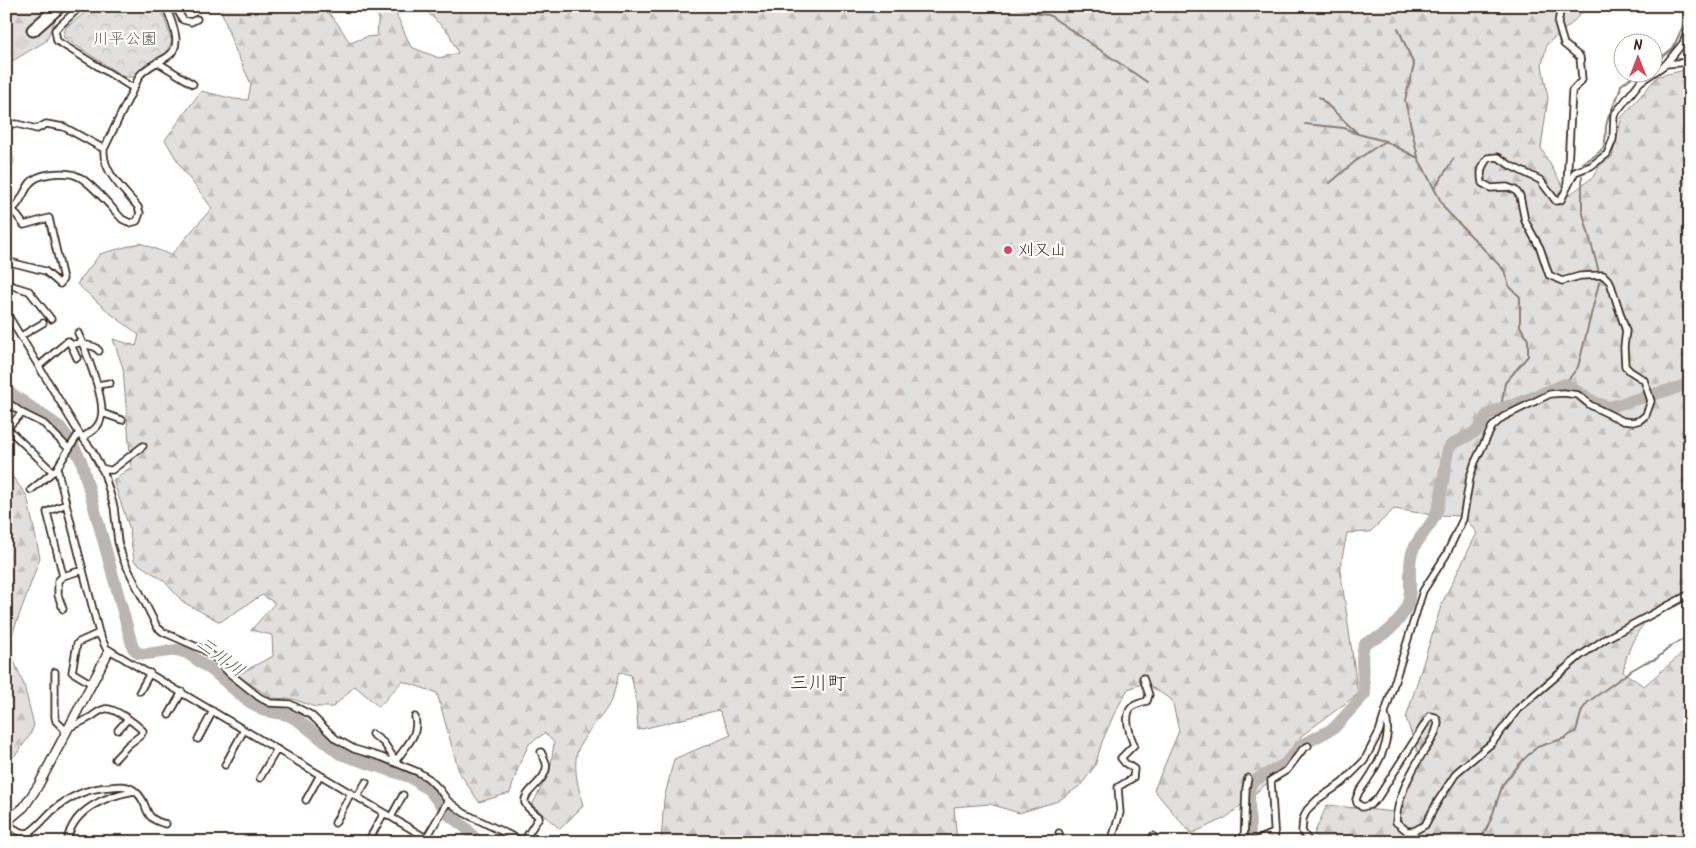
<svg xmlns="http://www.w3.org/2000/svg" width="1696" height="848" viewBox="0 0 1696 848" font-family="Kalam,'Klee One',sans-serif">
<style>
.forest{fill:url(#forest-firs);stroke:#8e857e}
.park{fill:url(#park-crowns);stroke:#8e857e}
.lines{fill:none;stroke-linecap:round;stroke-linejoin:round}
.stream{stroke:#887e77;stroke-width:2}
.river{stroke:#bcb6b3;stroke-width:12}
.motorway-tunnel{stroke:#d8d4d2;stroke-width:11;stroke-dasharray:11 5.5;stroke-linecap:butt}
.minor-casing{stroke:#3b2a1e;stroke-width:9}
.tertiary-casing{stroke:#3b2a1e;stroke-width:11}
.motorway-casing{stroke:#3b2a1e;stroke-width:15}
.minor{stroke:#fff;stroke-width:5.5}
.tertiary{stroke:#fff;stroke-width:8}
.motorway{stroke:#fff;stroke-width:11}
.poi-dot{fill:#d1495b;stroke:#fff;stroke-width:2}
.labels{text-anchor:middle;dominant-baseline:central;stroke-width:4.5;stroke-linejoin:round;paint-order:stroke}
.park-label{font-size:16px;fill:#65584e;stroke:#fff}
.poi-label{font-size:16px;fill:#3b2a1e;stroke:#fff;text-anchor:start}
.water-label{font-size:18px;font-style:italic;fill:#685b52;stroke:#fff}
.quarter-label{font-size:19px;fill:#3b2a1e;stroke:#fff}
</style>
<defs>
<pattern id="forest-firs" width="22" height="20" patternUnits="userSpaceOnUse" patternTransform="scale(1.25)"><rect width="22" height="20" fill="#e2e0de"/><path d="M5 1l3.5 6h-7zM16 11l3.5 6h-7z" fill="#c3c0be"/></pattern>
<pattern id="park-crowns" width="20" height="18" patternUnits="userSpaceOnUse" patternTransform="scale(1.25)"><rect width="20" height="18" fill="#e2e0de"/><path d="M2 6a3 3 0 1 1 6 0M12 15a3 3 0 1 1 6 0" fill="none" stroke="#c3c0be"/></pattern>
</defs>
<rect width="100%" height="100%" fill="#fff"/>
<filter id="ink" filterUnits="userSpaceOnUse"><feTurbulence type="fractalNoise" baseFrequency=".02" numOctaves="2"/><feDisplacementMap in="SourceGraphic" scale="10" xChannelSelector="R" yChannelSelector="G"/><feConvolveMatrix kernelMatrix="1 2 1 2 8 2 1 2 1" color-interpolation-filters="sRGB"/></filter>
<g filter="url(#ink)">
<path class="forest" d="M6 6H61L46 41 9 63 6 68Z
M227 6H304L306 14 327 11 338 24 350 43 366 37 377 36 379 8 395 11 411 47 439 58 458 53 449 33 421 6H1588L1570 25 1547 44 1542 65 1548 98 1541 148 1568 196 1593 177 1600 165 1612 157 1622 117 1658 76 1690 69V594C1678 601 1658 609 1649 619 1634 633 1627 652 1623 672L1644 686 1680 655 1690 651V842H1486L1485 840 1483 842H1323L1314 834 1327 805 1404 813V779L1420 759 1406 718 1442 603 1477 533 1464 516 1433 515 1394 509 1370 532 1347 533 1340 568 1358 694 1301 736 1297 758 1227 817 1191 834 1154 790 1179 731 1172 700 1145 683 1128 689 1114 714 1102 742 1095 766 1081 785 1058 801 1019 813 990 804 954 807 957 842H857L850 836 839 842H661L664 799 674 759 731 735 719 710 638 730 636 699 631 675 619 672C616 684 614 697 607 708 599 721 581 737 577 753 573 770 579 789 583 806L560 829 532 805 550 771 554 743 545 733 529 744 519 765 510 793 479 802 459 772 437 693 402 681 379 707 355 686 333 707H315L293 699 271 698 237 675 273 656 272 635 251 630 275 603 262 595 220 622 183 602 163 580 134 561 129 527 113 480 131 467 123 368 113 339 136 346 139 335 110 313 77 284 100 254 140 243 171 255 212 208 183 170 165 140 201 91 234 99 248 100 251 84 234 47 221 10Z
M6 129 9 133 14 162 6 178Z
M6 468 27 496 40 558 8 646 24 685 34 725 30 735 18 752 11 759 6 760Z"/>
<path class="park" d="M94 6H160L172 41 166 53 144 65 134 77H124L63 37 66 27Z"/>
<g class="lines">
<path class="stream" d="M1015 6 1039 14 1049 15 1147 82
M1398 28 1414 65 1405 100 1418 157
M1654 63 1673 48 1683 26 1688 6
M1319 97 1357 133
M1305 124 1344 128 1358 134 1385 141 1418 158 1445 209 1504 270 1509 286 1520 297V326L1528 340V356L1505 383 1501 408
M1583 163C1589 159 1597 156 1602 149 1608 141 1604 131 1607 122 1610 109 1619 99 1621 85L1639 72
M1582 176V210L1599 272
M1330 183 1358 159 1385 141
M1434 189 1454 158
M1565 384 1578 367 1599 283
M1480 842 1491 819 1503 784 1524 759 1537 747 1565 738 1576 731 1582 710 1588 702 1632 670 1644 663 1656 659 1670 647 1690 635"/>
<path class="river" d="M6 390 60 427 71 442 81 460 133 648 138 653 146 654 177 650 187 653 213 671 245 699 262 710 288 715 299 721 340 754 410 777 429 790 450 816 466 828 478 842
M1250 842 1249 790 1252 782 1285 764 1300 746 1334 728 1365 694C1364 682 1359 654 1365 644 1368 640 1374 640 1379 637 1391 631 1404 616 1408 603 1413 586 1407 570 1412 553 1416 538 1432 527 1437 511 1443 492 1444 470 1448 450L1451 445 1477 431 1487 415 1501 408 1516 404 1565 384 1596 403 1609 407 1690 384"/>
<path class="motorway-tunnel" d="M6 57 33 30
M6 816 17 842"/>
<defs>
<path id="minor" d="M81 6 55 30 57 41 133 88
M175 6 183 20 191 22 197 19
M1561 6 1558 24 1564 44 1580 57 1582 80 1572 91 1567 184
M157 62 193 84
M1666 64 1683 43 1690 26
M6 124H17L37 129 46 124 64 127 104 149
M6 212C20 208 22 194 30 183 35 177 43 175 50 174 59 173 70 173 77 176 90 181 112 208 122 219L130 223 137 221 140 213 138 207C124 190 102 172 104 149L140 75C148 66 157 63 167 57 185 46 171 22 166 6
M6 261 45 271 60 284 63 279 49 218 24 225 13 210
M6 284 29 291 51 319
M6 312 79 433 92 450 104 473 114 507 118 542 123 559 157 627 163 632 204 650 215 658 229 673 259 697 270 703 290 704 311 715 336 739 354 749 381 757 418 772 428 778 439 789 448 801 464 813 524 842
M78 333 82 342
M21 336 43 323
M83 344 95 347 99 351
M71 345 77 358
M39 366 68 341 71 345 82 342C88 359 106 401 101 418 99 428 91 432 83 437
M97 385 110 383
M6 401 22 413 44 424 69 449
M22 413 7 428 53 472
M102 413 122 420
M79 433 57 468 99 633 106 648 433 842
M101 468 109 470H112L143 446
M31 490 54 471
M63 576 47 512 66 504
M63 609 58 595V581L63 576 83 570
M55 672V717L56 721 67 732
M92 684 72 672 77 644 79 642 99 633
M140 691 150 673
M169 715 182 692
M1385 715C1395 740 1374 772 1359 792L1356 799 1357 803 1362 807 1370 805 1377 799 1430 716 1435 717C1438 720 1439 723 1437 727 1435 737 1428 746 1422 754 1410 774 1397 798 1396 822L1407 831H1414L1425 825 1438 801 1457 772 1492 743 1518 709 1580 656 1605 639 1690 594
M69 727C77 725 83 721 91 717 95 714 100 710 105 709 114 707 136 724 143 731L141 735 128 745 115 759
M118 730 128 719
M372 734 384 743 397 763
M198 739 213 711
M398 758C408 743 419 735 415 717
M225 765 244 730
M260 778 277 749
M357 797 366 782
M306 800 320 775
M391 817 403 795
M335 823 351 793
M6 824 20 832 28 833C37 828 44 819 51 812 68 797 88 788 110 787 120 786 129 785 136 792 151 805 140 818 166 824
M1059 833 1061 842
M370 838 384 813
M67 842C72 809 106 796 134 791
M422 842 427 837 448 801
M531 842 527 836 539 817C535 813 527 809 525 803 522 791 550 780 546 763 545 760 543 756 541 752
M1111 842 1120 813 1118 787 1133 778 1134 769 1125 763 1121 758 1134 745C1130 736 1123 715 1132 707 1136 704 1143 702 1147 701L1149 695 1143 678
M1151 842 1153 836
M1244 842 1246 788 1248 778
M1253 842 1274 833
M1275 842 1271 780 1287 770 1303 749 1308 746
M1309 842 1302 831 1303 819 1307 810 1318 799 1342 783 1364 761 1379 732 1423 591 1446 555 1463 519 1470 477 1475 462 1492 427 1503 417 1550 394 1564 393 1578 395 1590 405 1623 421 1633 422 1640 420 1646 415 1651 401 1644 380 1630 371 1625 366 1624 347 1626 331 1610 282 1603 275 1580 276 1562 281 1549 275 1540 248 1525 221 1520 196 1515 190 1507 187 1491 188 1482 183C1480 172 1481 167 1488 158L1498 157 1511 166 1540 180 1556 201 1561 200 1575 172 1591 166 1607 154 1613 139 1614 115 1640 82 1666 64 1690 62"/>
<path id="tertiary" d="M6 822 24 807 38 786 109 651"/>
<path id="motorway" d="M33 30 60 6"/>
</defs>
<use href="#minor" class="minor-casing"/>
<use href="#tertiary" class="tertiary-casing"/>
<use href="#motorway" class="motorway-casing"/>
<use href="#minor" class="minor"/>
<use href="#tertiary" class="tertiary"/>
<use href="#motorway" class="motorway"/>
</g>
</g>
<circle class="poi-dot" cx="1008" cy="250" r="5"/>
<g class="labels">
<g class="park-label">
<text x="125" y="39">川平公園</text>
</g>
<g class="poi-label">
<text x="1018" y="250">刈又山</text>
</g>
<g class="water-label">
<text transform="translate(220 658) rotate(37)">三川川</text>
</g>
<g class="quarter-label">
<text x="818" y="684">三川町</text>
</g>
</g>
<rect width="1696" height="848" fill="none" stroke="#fff" stroke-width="25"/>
<rect x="12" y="12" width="1671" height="823" fill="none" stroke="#3b2a1e" stroke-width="2" filter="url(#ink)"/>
<g transform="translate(1638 58)"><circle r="24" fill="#ffffff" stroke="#b1aaa5"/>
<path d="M0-4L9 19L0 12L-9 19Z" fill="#d1495b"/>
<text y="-8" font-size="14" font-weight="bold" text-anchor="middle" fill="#3b2a1e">N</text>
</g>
</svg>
